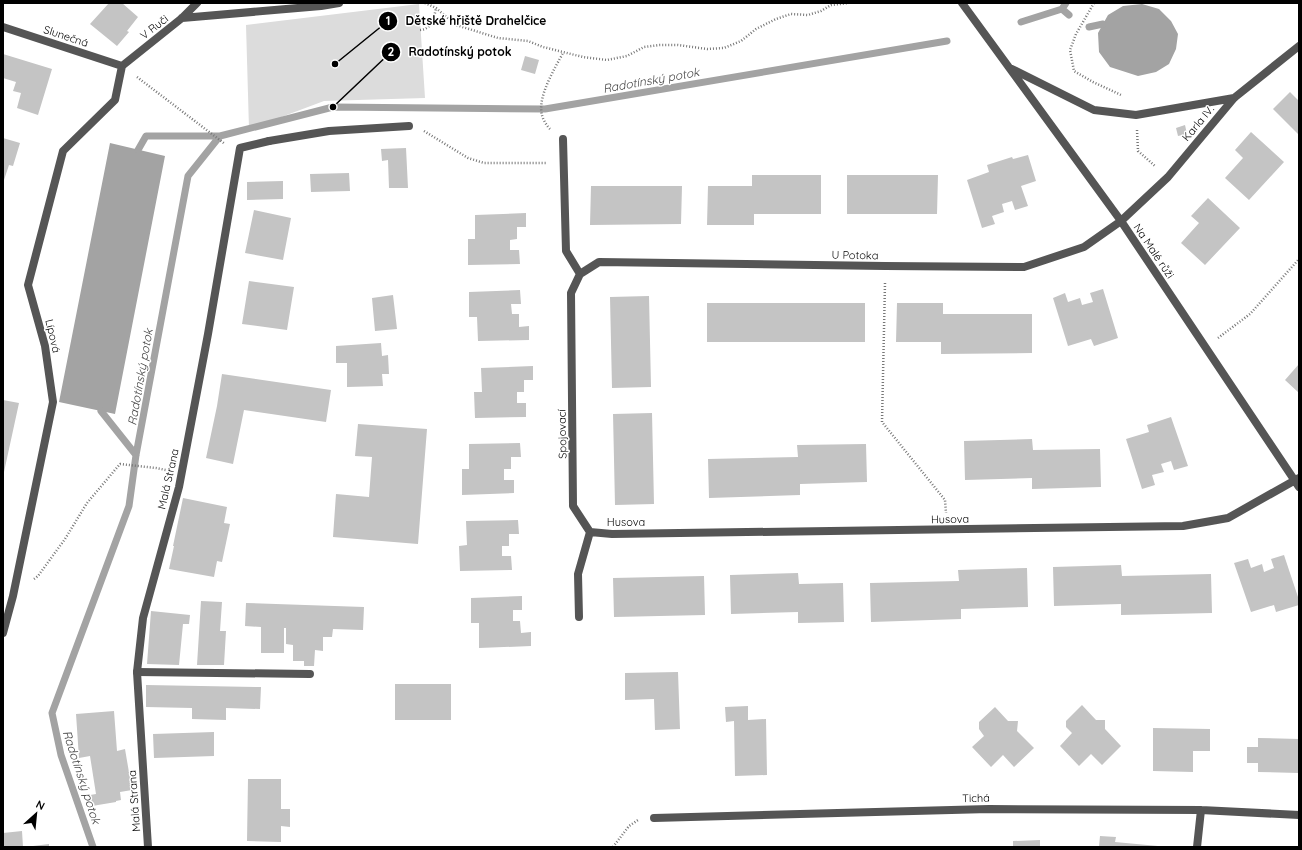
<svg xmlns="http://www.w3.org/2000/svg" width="1302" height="850" viewBox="0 0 1302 850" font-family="Quicksand,sans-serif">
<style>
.green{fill:#dcdcdc}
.water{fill:#a3a3a3}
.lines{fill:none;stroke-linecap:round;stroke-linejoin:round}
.stream{stroke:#a3a3a3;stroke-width:7}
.building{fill:#c4c4c4}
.path{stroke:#777;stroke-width:2.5;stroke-dasharray:1 2;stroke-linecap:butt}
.lane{stroke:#555;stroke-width:8}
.street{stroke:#555;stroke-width:8}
.labels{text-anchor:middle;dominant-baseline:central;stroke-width:3;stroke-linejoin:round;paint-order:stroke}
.street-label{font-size:11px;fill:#000;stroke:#fff}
.water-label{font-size:12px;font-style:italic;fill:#444;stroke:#fff}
.leader{fill:none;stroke:#000;stroke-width:1.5}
.callout-dot{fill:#000;stroke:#fff;stroke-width:1.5}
.mark-label{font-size:12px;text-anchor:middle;font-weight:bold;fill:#fff}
.callout-label{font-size:12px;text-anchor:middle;font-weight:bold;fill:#000;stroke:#fff;stroke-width:3;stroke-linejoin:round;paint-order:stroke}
</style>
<rect width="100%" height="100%" fill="#fff"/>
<path class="green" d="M419 4 425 98 324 101 249 129 246 25Z"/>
<path class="water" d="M1142 4 1159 9 1171 21 1178 34 1176 49 1169 64 1156 72 1138 76 1110 67 1099 52 1098 33 1108 15 1123 6Z
M110 143 165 156 115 414 59 402Z"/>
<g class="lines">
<path class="stream" d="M1062 9 1069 15
M1021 22 1062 9 1066 3
M1089 27 1103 24
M138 150 146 136H220
M101 411 136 455
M93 847 61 755 52 713 129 506 136 455 188 176 220 136 333 107 545 109 947 41"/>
</g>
<path class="building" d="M109 3H122L138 17 127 31 129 32 117 46 90 24Z
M3 54 52 69 38 115 17 108 21 93 13 91 16 82 3 78Z
M525 56 539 60 535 74 521 70Z
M1290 92 1299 101V135L1273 109Z
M1185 125 1187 134 1178 136 1176 128Z
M1251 132 1284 162 1249 200 1225 178 1243 158 1235 150Z
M3 138 20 143 13 166 9 165 3 183Z
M406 148 408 188H389L388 160 382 161 381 149Z
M1028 155 1036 181 1021 186 1028 206 1015 210 1012 201 1002 204 1004 212 992 216 995 224 982 228 967 180 989 172 987 165 1012 157 1013 159Z
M349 173 350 191 311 192 310 174Z
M752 175H821V214H754V225H707L708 186H752Z
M847 175H938L937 214H847Z
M283 181V199L247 200V182Z
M591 186H682L681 224 590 225Z
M1208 198 1240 228 1205 265 1181 243 1199 223 1191 216Z
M254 210 291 218 283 260 245 253Z
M526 213V227H517V239L510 240V250H519L520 264 468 265V239H475V215Z
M249 281 294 287 287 330 242 324Z
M1103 289 1118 338 1094 346 1091 339 1068 346 1053 298 1065 293 1068 302 1080 298 1082 305 1093 302 1090 293Z
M520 290 521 304H511L512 314H519V327L529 326V340L478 341 477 317H469V292Z
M393 295 397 329 375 331 372 298Z
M649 296 651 387 612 388 610 297Z
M707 303H865V342H707Z
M897 303H943V314H1032V353L941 354V342H896Z
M381 343 382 356 388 355 389 374H382L383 386 347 387V363H336V346Z
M1299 364V393L1285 380Z
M533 366V380H524V392H517V403H526V417L475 418 474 392H482L481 368Z
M222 374 331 390 326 422 244 410 233 464 206 458 217 406Z
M3 400 19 403 4 472H3Z
M652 413 654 504 615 505 613 414Z
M1171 417 1188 466 1174 470 1171 461 1161 464 1164 472 1152 475 1155 485 1142 489 1126 439 1149 432 1147 425Z
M358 424 427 429 418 544 333 537 336 494 369 497 372 457 355 456Z
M1032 439 1033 450 1100 449 1101 487 1032 489V478L965 480 964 441Z
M520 443 521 457H511V469H504V480H514V493L462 495V469H469V444Z
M866 444 867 482 800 484V495L709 498 708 459 798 457 797 445Z
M183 498 227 507 224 523 230 524 222 562 217 561 214 577 169 569 174 546H173Z
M518 520 519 534H509V546H502V556H511L512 570 460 571 459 546 467 545 466 521Z
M1284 555 1299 600V605L1276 612 1274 605 1251 612 1234 563 1248 559 1251 568 1262 564 1264 572 1274 568 1271 559Z
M1121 565 1122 576 1211 574 1212 613 1121 615V604L1054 606 1053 567Z
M1027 568 1028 607 961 609V619L871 622 870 583 959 581 958 570Z
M798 573 799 584 843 583 844 622 798 623V612L731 614 730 575Z
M704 576 705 615 614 617 613 578Z
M522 596V610H513V621H520L521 633 531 632V646L479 648V623H471V598Z
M201 601 222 602 220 631H226L224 665H197Z
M246 603 364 607 363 630 333 629 332 637H323V651L315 650 314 666H304V661H293V645L286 644V628H284V653H261V627L245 626Z
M151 611 190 615 189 624H183L179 665 147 664Z
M678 672 680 729 655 730 654 699 625 700V673Z
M395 684H451V720H395Z
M146 685 261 687 260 709 226 708V720L192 719V708L146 707Z
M1082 705 1096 720H1105V729L1121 746 1102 765 1091 754 1079 766 1060 746 1072 733 1066 727V721Z
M748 706V720L766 719 767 775 735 776 734 721 726 722 725 707Z
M995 707 1008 721H1018L1017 731 1034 748 1014 767 1003 755 991 767 972 747 984 736 979 729V722Z
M114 711 117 751 125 749 132 790 120 792 121 800 116 801V802L92 806 90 795 96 794 90 756 79 758 76 714Z
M1153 728 1210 729V751H1193V772L1153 771Z
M214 732V756L154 758 153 734Z
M1258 738 1299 739V773L1258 772V763H1247V747H1258Z
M248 779H281V809H290V827L281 826V842L247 841Z
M22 831 23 847H3V833Z
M1100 836 1116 837 1115 842 1158 846V847H1099Z
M1040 840V847H1013V841Z
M49 844V847H33V846Z"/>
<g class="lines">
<path class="path" d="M425 3 436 8 456 25 498 38 528 41 543 47 583 57 607 60 627 56 644 47 660 45H678L707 49 724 48 741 41 756 29 776 19 791 14 808 15 821 11 831 5 849 3
M1094 3 1076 34 1070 50 1074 71 1093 82 1121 95
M420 30C432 29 434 18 436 8
M137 77 225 144
M550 129C547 126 543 120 542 115 537 97 555 68 563 53
M1137 130 1138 151 1155 166
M424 131 468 158 484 163H547
M885 283 882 422 945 500 946 513
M1218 338 1250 314 1299 259
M34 579 38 576 65 539 87 503 120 464 156 468 166 470
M613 847 629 826 638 820"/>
<path class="lane" d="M269 141 329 131 409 126
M137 672 310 674"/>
<path class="street" d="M962 3 1121 221 1299 487
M182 18 321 6 339 3
M3 27 122 66
M122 66 182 18 197 3
M1012 69 1094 110 1136 115 1234 98
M563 139 566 251 580 274
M580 274 599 262 885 266 1024 267 1084 247 1121 221 1168 177 1234 98 1299 46
M590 532 612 534 1183 526 1228 518 1299 478
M579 617 578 574 590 532 573 506 571 293 580 274
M3 633 13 596 53 402 45 346 28 285 63 151 115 100 122 66
M654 818 989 809 1201 810 1299 815
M148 847 137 672 143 618 179 487 208 334 240 148 269 141
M1197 847 1201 810"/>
</g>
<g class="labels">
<g class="street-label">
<text transform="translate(154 27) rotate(-38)">V Ruči</text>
<text transform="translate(66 36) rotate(18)">Slunečná</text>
<text transform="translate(1198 123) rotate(-50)">Karla IV.</text>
<text transform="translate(1154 251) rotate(56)">Na Malé růži</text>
<text transform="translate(855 255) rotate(1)">U Potoka</text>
<text transform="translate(53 336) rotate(77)">Lípová</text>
<text transform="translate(562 434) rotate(-91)">Spojovací</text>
<text transform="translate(168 479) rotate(-77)">Malá Strana</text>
<text transform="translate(950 519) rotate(-1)">Husova</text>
<text x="626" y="522">Husova</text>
<text transform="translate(976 798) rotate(-1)">Tichá</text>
<text transform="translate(134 801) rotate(-94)">Malá Strana</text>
</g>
<g class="water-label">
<text transform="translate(651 80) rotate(-10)">Radotínský potok</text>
<text transform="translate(140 377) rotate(-80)">Radotínský potok</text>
<text transform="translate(82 777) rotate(72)">Radotínský potok</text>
</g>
</g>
<path class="leader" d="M335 64L388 21M333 107L391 52"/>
<g class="callout-dot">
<circle cx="335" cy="64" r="4"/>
<circle cx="333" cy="107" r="4"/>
<circle cx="388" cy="21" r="10"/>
<circle cx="391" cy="52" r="10"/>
</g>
<g class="mark-label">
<text x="388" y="25">1</text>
<text x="391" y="56">2</text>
</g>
<g class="callout-label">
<text x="476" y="25">Dětské hřiště Drahelčice</text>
<text x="460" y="56">Radotínský potok</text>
</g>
<rect width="1302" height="850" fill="none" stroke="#000000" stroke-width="8"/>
<g transform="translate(36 814) rotate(27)" stroke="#ffffff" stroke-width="3" paint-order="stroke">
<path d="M0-3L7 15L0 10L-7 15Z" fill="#000000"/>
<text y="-6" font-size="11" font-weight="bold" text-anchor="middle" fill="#000000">N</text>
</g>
</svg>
